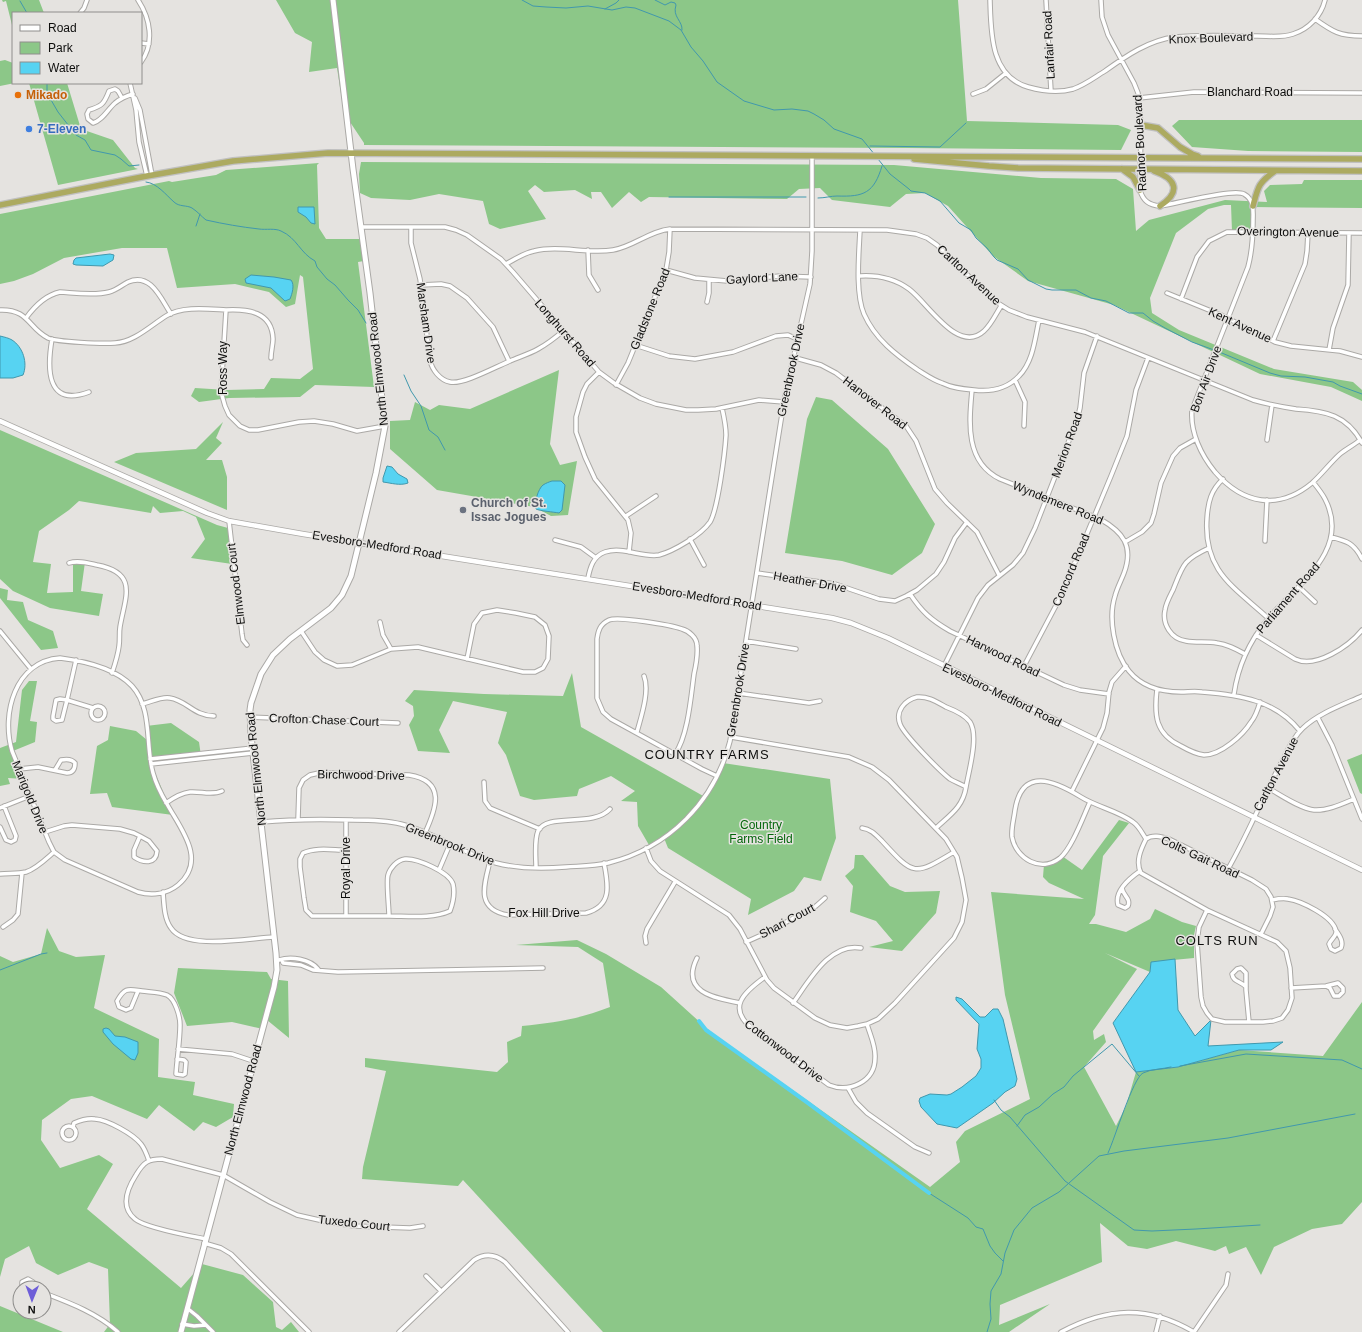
<svg xmlns="http://www.w3.org/2000/svg" width="1362" height="1332" viewBox="0 0 1362 1332" font-family="Helvetica,sans-serif">
<style>
.green{fill:#8cc788}
.water{fill:#57d3f2;stroke:#4198ad}
.lines{fill:none;stroke-linecap:round;stroke-linejoin:round}
.stream{stroke:#4198ad;stroke-width:1}
.canal{stroke:#57d3f2;stroke-width:4}
.minor-casing{stroke:#aba9a6;stroke-width:5.5}
.tertiary-casing{stroke:#aba9a6;stroke-width:6}
.secondary-casing{stroke:#aba9a6;stroke-width:7}
.trunk-casing{stroke:#c0c0c0;stroke-width:8}
.minor{stroke:#fff;stroke-width:3.5}
.tertiary{stroke:#fff;stroke-width:4.5}
.secondary{stroke:#fff;stroke-width:5}
.trunk{stroke:#acaa60;stroke-width:5.5}
.food-dot{fill:#e8710a;stroke:#e5e3e0;stroke-width:1.5}
.shop-dot{fill:#3f7fe0;stroke:#e5e3e0;stroke-width:1.5}
.worship-dot{fill:#6b7280;stroke:#e5e3e0;stroke-width:1.5}
.labels{text-anchor:middle;dominant-baseline:central;stroke-width:3;stroke-linejoin:round;paint-order:stroke}
.street-label{font-size:12px;fill:#0e0e0d;stroke:#e5e3e0}
.food-label{font-size:12px;font-weight:bold;fill:#c56008;stroke:#e5e3e0;text-anchor:start}
.shop-label{font-size:12px;font-weight:bold;fill:#366cbe;stroke:#e5e3e0;text-anchor:start}
.worship-label{font-size:12px;font-weight:bold;fill:#5b616d;stroke:#e5e3e0;text-anchor:start}
.park-label{font-size:12px;fill:#04670b;stroke:#e5e3e0}
.neighbourhood-label{font-size:13px;letter-spacing:1px;fill:#0e0e0d;stroke:#e5e3e0}
</style>
<rect width="100%" height="100%" fill="#e5e3e0"/>
<path class="green" d="M2 0H39L44 13H13V29L6 1 3 2Z
M276 0H958L967 121 1118 125 1131 130 1121 150 908 148 364 145V143L344 113 337 68 309 72 312 42 295 33Z
M5 60 13 63V83H15L0 86V61Z
M29 83H67L81 129 113 140 135 168 138 169 58 185Z
M1179 120H1362V152L1248 151 1192 147 1172 126Z
M361 162 894 165 1041 178 1116 179 1133 189 1136 231 1149 220 1225 200 1267 202 1264 191 1270 185 1302 184 1304 180H1362V208L1253 207 1252 231H1232L1231 205H1224L1208 209 1176 233 1150 298 1152 313 1179 330 1274 369 1353 382 1362 390V401L1331 387 1260 374 1114 305 1028 281 993 256 948 206 925 193 906 194 890 207 832 200 820 188 799 189 787 199 649 197 641 202 629 192 612 208 601 192H591L592 199 575 190 544 192 535 185 528 191 546 219 500 229 489 224 483 201 439 194 410 200 371 198 360 193 359 174Z
M319 163 317 165 319 228 326 239H362L364 261 358 262 374 387 315 385 300 397 229 398 199 402 191 396 195 388 227 390 264 389 271 378 300 379 313 369 303 277 300 275 295 304 286 307 269 292 235 284 177 288 167 248H122L64 258 33 274 14 281 0 284V214L169 181 172 182 216 175 226 170Z
M559 370 550 444 560 465 577 461 568 515 551 516 534 507 437 490 390 449V421L410 420 415 402 430 410 439 405 470 409Z
M816 397 832 400 888 449 935 524 922 553 892 575 842 561 785 553 807 419Z
M223 422 216 438 222 443 206 460H222L227 477V510L114 462 136 453 196 449Z
M0 430 217 525 228 528 232 564 191 558 205 539 196 517 183 511 160 513 153 506 151 513 79 501 69 510 39 531 33 562 51 564 47 593 73 592V563L85 562 81 591 103 594 99 616 50 608 13 591 0 579Z
M0 588 8 590 7 600 23 602 28 620 53 631 58 648 41 650 0 598Z
M572 673 581 727 705 797 723 763 830 779 836 838 821 881 804 877 794 891 748 915 751 899 668 848 664 838 649 845 638 826 637 802 621 801 635 791 611 776 579 789 577 796 534 800 520 796 506 755 498 743 507 712 453 701 439 730 450 753 418 751 409 725 414 716 413 706 405 701 414 690 484 694 563 696Z
M29 681H37L30 721 37 722 35 742 13 751 24 779 8 778 10 784 0 786V748L16 742 22 690Z
M171 723 199 742 201 756 150 761 173 815 112 807 107 793 90 794 97 746 108 740 110 726 136 731 147 740 146 726Z
M1362 754V794L1360 793 1347 760Z
M1119 820 1129 823 1103 856 1095 915 1089 924H1096L1126 932 1150 919 1155 909 1182 922 1196 926 1194 935V958L1152 962 1150 972 1105 953 1137 969 1093 1031 1094 1040 1104 1034 1106 1042 1084 1067 1116 1126 1126 1106 1136 1072 1178 1067 1239 1050 1323 1056 1362 1002V1202L1342 1224 1312 1229 1274 1247 1261 1275 1246 1247 1229 1254 1226 1246 1215 1251 1176 1241 1147 1249 1128 1246 1100 1223 1102 1262 1000 1305 999 1325 1050 1304 1009 1332H603L463 1180 458 1186 362 1179 363 1167 386 1071 365 1067V1058L497 1072 508 1062 507 1042 521 1036 522 1026C553 1023 580 1019 610 1007L603 963 578 947 516 945 577 940 606 954 661 987 713 1034 930 1187 960 1162 956 1142 965 1131 1030 1099 1005 995 991 892 1084 899 1049 883 1043 877 1044 864 1062 856 1082 870Z
M855 855H863L890 886 905 892 940 891 936 913 902 951 869 947 893 941 876 921 850 912 853 886 845 876 854 868Z
M47 928 59 951 76 957 105 955 94 1008 159 1039 158 1077 195 1082 193 1095 234 1104 233 1117 216 1127 203 1122 194 1131 159 1105 147 1119 92 1096 71 1099 42 1120 41 1140 60 1168 99 1155 113 1164 87 1209 181 1288 202 1264 243 1275 273 1302 276 1327 282 1330 291 1322 299 1332H104L110 1324 108 1269 89 1262 58 1275 36 1263 29 1246 5 1259 0 1277V956L13 962 41 954Z
M178 968 267 972 271 979 288 981 289 1038 267 1020 263 1029 232 1022 187 1026 174 993Z
M0 1306 63 1332H0Z"/>
<path class="water" d="M298 207H314L315 224 311 223 306 217 298 212Z
M110 254 114 255 113 260 103 266 76 265 73 264 74 260 76 258Z
M251 275 274 277 291 280C295 285 292 294 290 299L285 301 271 288 246 283 245 279Z
M0 336C4 337 9 338 12 340 23 347 28 363 23 375L13 378H0Z
M387 466 392 467 398 474 407 479 408 483C400 486 391 483 383 482V478Z
M552 481H561L565 485 562 510 559 513C554 512 540 511 536 509 534 503 538 489 543 485 546 483 549 482 552 481Z
M1175 959 1178 1010 1195 1036 1211 1020 1208 1046 1283 1042 1271 1050H1239L1178 1067 1136 1072 1113 1023 1150 972 1151 962Z
M956 997 962 999 980 1017H985L993 1009H998L1003 1019 1017 1079 1015 1086 1005 1092 993 1103 957 1128 937 1124 921 1107 919 1101 920 1098 930 1094 947 1095 951 1094 962 1087 976 1076 981 1068V1059L977 1049 979 1024 956 1000Z
M106 1028 109 1029 115 1036 125 1037 138 1042V1053L135 1060 131 1059 113 1044 103 1032V1029Z"/>
<g class="lines">
<path class="stream" d="M522 0 533 6 546 7 566 8 588 6 612 10 626 7 635 8 669 21 681 30 691 47 703 61 717 82 744 101 774 110 792 109 808 111 814 114 824 120 834 129 862 139 875 155
M655 0 665 5 671 2 675 3 676 5C672 17 683 21 682 30
M20 1 27 13
M605 9 616 3 619 0
M47 83V93L58 112 76 135 85 140 91 150 115 155 121 159 129 166 139 165
M870 146 940 147 966 123
M878 159 890 174 909 189 911 191 925 193 940 201 959 223 971 230 976 238 987 248 994 257 997 260 1018 269 1028 280 1046 289 1052 290H1076L1091 298 1106 301 1129 313H1143L1153 321 1165 328 1192 342 1214 350
M146 182C157 183 166 195 174 202 179 207 187 205 192 208 198 212 201 216 206 220 224 224 241 227 259 229 266 230 275 228 281 231 297 238 300 253 315 261L317 267 327 279 335 285 348 300 358 310 366 323
M669 197H806
M818 198C825 198 831 196 837 196 864 197 874 193 882 166
M196 226 200 214
M1217 351 1270 373 1281 376 1305 377 1333 382 1340 386 1362 394
M404 375 411 391 421 406 429 430 438 437 445 450
M0 970 41 954 47 953
M1180 1066 1246 1054 1342 1060 1362 1069
M994 1100 1001 1110 1010 1117 1065 1181 1134 1230 1152 1231 1196 1229 1260 1225
M1017 1126 1025 1115 1039 1107 1053 1094 1064 1087 1073 1076 1112 1044 1139 1076
M1108 1153C1115 1138 1133 1078 1143 1073 1151 1069 1163 1069 1171 1067
M929 1193 968 1218 976 1227 983 1229 990 1246 995 1253 1003 1261
M987 1332 991 1319 990 1304 991 1291 1001 1274 1005 1253 1014 1230 1032 1208 1059 1192 1099 1156 1124 1151 1228 1138 1355 1114"/>
<path class="canal" d="M699 1021 706 1030 808 1103 929 1193"/>
<defs>
<path id="minor" d="M138 0C150 18 155 43 141 62
M990 0C991 32 990 76 1028 87 1042 91 1059 93 1073 89 1085 85 1095 77 1105 71 1126 56 1149 40 1175 37 1202 34 1230 36 1257 36 1269 36 1282 38 1293 34 1309 29 1321 16 1325 0
M1046 0 1051 91
M1101 0 1102 17 1108 35 1134 83 1138 93 1141 125 1140 190C1143 201 1149 205 1160 206 1175 204 1234 188 1244 194 1255 200 1253 212 1253 221 1253 237 1252 252 1248 267L1192 410C1190 432 1201 455 1215 472 1243 504 1278 511 1312 483 1322 474 1330 463 1340 454 1346 449 1354 445 1360 440
M80 13 84 8 87 0
M1315 19C1333 32 1340 36 1362 36
M141 43 149 44
M130 83 136 110 139 142 147 176
M973 94 986 89 1006 73
M122 98 118 91 115 89 109 91C104 104 102 106 89 110L87 114 88 119 93 123C103 120 107 110 115 103 120 99 126 96 133 94
M135 98 140 110 152 175
M1139 98 1194 92 1362 93
M361 227H445L456 230 467 235 501 259 513 272 599 372 614 383 640 398 656 404 686 410H698L716 409 759 400 784 402
M411 227V243L420 279 430 360C432 370 440 380 450 382 463 385 497 366 510 361 519 357 529 354 538 349 547 344 555 338 563 331
M860 230C859 253 855 293 864 314 875 339 896 355 918 370 926 375 933 380 942 383 952 388 963 389 974 390 991 392 1007 389 1019 376 1033 362 1035 339 1039 320
M588 250 589 275 598 290
M506 264C515 259 524 253 534 251 559 245 587 254 613 250 633 247 649 231 670 229L887 230 916 234 927 238 937 245 993 300 1009 310 1027 317 1085 332 1253 400C1267 404 1282 407 1296 409 1326 411 1347 415 1362 443
M666 270 695 278 727 281 780 276 811 277
M860 276C877 275 895 279 909 289 928 303 958 355 984 331 991 325 996 314 1001 306
M421 285 441 284 450 286 467 298 493 327 509 361
M1167 293 1221 315 1275 342 1291 346 1340 351 1362 357
M1181 299 1197 257 1209 241 1227 232 1362 233
M707 302 709 293V280
M0 310C29 309 28 328 48 338 57 342 103 344 115 343 134 342 150 326 166 316 182 306 207 309 226 310
M26 318C34 307 46 295 60 292 75 293 94 296 109 292 117 290 122 285 128 282 151 272 161 299 171 314
M52 339C47 368 46 408 89 392
M1273 341 1305 264 1307 251 1308 233
M635 345 669 356 695 359 733 352 776 336 788 335 797 339
M1329 350 1333 328 1348 285 1349 233
M792 357 821 365 836 373 906 426 916 441 935 489 947 503 977 532 999 575
M271 358C271 351 273 345 273 339 272 311 247 309 226 310L221 392 225 406 229 415 240 426 249 430H258L299 422 314 421 333 424 357 431 385 426
M599 372 587 384 583 392 576 417V432L585 457 595 479 628 520 631 533 629 552
M1015 380 1025 402 1024 426
M616 385 628 363 666 270 669 252 670 229
M972 390C969 423 965 462 1000 479L1100 519C1123 532 1134 546 1124 573 1121 581 1117 588 1115 596 1108 618 1114 653 1129 671 1142 687 1162 692 1181 692 1188 692 1195 691 1202 692 1240 695 1275 700 1300 731
M1267 440 1272 405
M1223 479C1211 490 1208 502 1207 518 1203 571 1234 587 1268 618
M626 516 656 496
M229 521 242 634 243 640 247 645
M1331 537C1347 541 1354 543 1362 559
M690 539 704 565
M555 540 581 547 596 558
M1265 541 1267 500
M1125 542 1142 532 1151 523 1154 514 1161 483 1173 456 1180 448 1196 439
M1209 548C1183 560 1183 565 1173 590 1170 596 1166 603 1165 610 1162 624 1171 639 1186 641 1196 643 1207 641 1217 643 1227 644 1236 649 1245 654
M69 563C78 560 88 563 97 565 139 573 125 597 120 627 119 633 120 639 119 646 118 655 115 664 112 673
M757 573 835 584 879 599 895 601 906 596 917 590 936 574 944 562 955 538 967 522
M588 578C590 568 593 556 605 552 623 546 642 558 659 555 674 551 701 535 710 522 718 509 725 452 726 435 726 426 724 417 722 408
M1299 587 1315 602
M910 594C922 612 931 620 950 631L1064 685 1080 690 1109 694
M380 622 383 635 391 649
M0 631 31 669
M301 631 315 652 324 660 337 666 352 665 391 649 418 647 523 672H535L543 668 548 659 549 636 545 625 535 617 516 613 497 610 482 613 474 624 467 659
M1256 635 1295 659C1316 669 1349 646 1362 630
M746 641 796 649
M60 658C84 661 115 668 132 686 153 709 145 745 153 773 156 784 161 794 167 804 180 828 208 860 178 885 167 894 152 896 138 892L65 860 54 852 49 842 12 751C1 714 15 661 60 658Z
M76 660 67 700 60 699 56 700 53 716V719L56 721 62 720 67 700 93 708
M944 666 978 598 988 585 1013 565 1023 553 1035 528 1077 420 1080 408 1084 373 1097 336
M1024 666 1061 596 1111 476 1127 436 1136 390 1148 358
M1157 689C1154 715 1155 734 1181 746 1188 750 1196 754 1204 755 1221 755 1243 735 1251 722 1256 716 1258 709 1260 702
M738 693 809 703 820 701
M1234 694C1238 666 1249 642 1267 620 1295 586 1352 551 1325 499 1322 493 1317 487 1313 482
M917 697C928 696 937 702 946 707 954 710 964 714 970 722 979 736 969 770 966 787 961 784 955 782 950 779 940 771 904 735 900 724 895 711 905 700 917 697Z
M142 704C151 702 162 696 170 698 186 700 194 716 214 716
M91 713a7 7 0 1 1 14 0a7 7 0 1 1-14 0Z
M250 717 398 723
M1318 718 1332 745 1362 819
M637 732C641 717 650 691 644 676
M675 754C688 736 691 696 694 674 696 665 698 655 697 646 697 642 695 638 692 635 689 632 686 630 682 629 671 625 618 616 609 620 600 624 598 631 597 639V698L603 712 611 719 702 769 717 776
M150 759 253 748
M151 764 253 753
M19 769 38 767 67 773C73 773 75 769 75 763 72 759 66 759 61 760L55 770
M484 782 485 801 490 808 540 829
M1268 788C1281 795 1299 808 1314 810 1327 811 1342 804 1354 799
M1072 791 1103 728 1107 713 1109 692 1112 682 1126 666
M1090 802C1083 817 1072 848 1060 858 1041 873 1016 859 1012 837 1011 828 1014 819 1015 810 1022 766 1055 781 1081 797 1097 807 1119 811 1133 822 1139 826 1142 833 1146 839
M166 803C173 798 181 793 190 792 201 791 211 796 222 791
M0 808 30 796
M298 819 299 788 303 780 310 775 319 773H333L409 775C447 781 436 809 425 833
M262 822C292 819 322 819 353 820 369 820 385 820 401 824 434 832 463 854 496 863 519 869 542 869 566 867 580 866 594 866 608 863 669 848 715 801 730 741L785 395 810 284 812 251V155
M0 827 6 840 11 842 15 840 16 836 4 806
M862 828C871 829 876 835 882 841 914 876 914 876 954 852
M936 828C950 815 963 807 966 787
M45 832 64 826 72 825 120 829 134 833 140 836 134 850V857C143 863 156 865 157 851L149 841 140 836
M646 848 651 861 660 871 729 915 740 929 767 980 774 988 815 1018 830 1025 847 1028 858 1026 867 1024 878 1019 895 1003 954 938 962 922 966 900 962 878 957 857 946 839 889 780 872 767 849 757 731 737
M346 850C332 850 316 847 303 853L300 859V867L304 898 306 910 312 916H389C389 907 386 882 388 875 390 868 397 860 405 859 417 858 449 872 453 884 455 893 453 903 450 911 433 919 407 916 389 916
M490 861C485 883 474 909 508 915L586 913C613 906 608 884 604 863
M536 868C536 857 534 841 538 831 547 812 593 828 610 809
M1228 869C1247 836 1261 801 1279 767 1286 754 1292 738 1303 728 1319 713 1342 705 1362 696
M439 870 450 844
M0 874C8 873 17 874 26 872 36 869 46 859 54 852
M1122 888C1123 896 1131 898 1128 906L1125 908 1118 905C1114 891 1130 878 1140 871
M163 892C164 904 164 919 171 928 186 951 249 938 274 937
M1272 900C1277 899 1283 898 1288 899 1301 901 1333 916 1336 931 1337 936 1331 939 1329 944L1331 949 1335 951 1341 948C1344 941 1339 935 1335 929
M1207 910 1277 942 1286 951 1290 968 1292 998 1288 1010 1282 1018 1273 1021 1263 1022H1225L1212 1019 1207 1013 1203 1006 1201 997 1197 942 1199 927 1207 910 1141 873C1135 862 1141 849 1146 839 1153 834 1162 837 1169 839L1252 880 1266 889 1271 897 1273 907 1270 916 1261 934
M346 916V820
M3 927 13 920 18 914 22 873
M746 942 766 933 816 906 825 898
M646 943 645 936 647 929 675 882
M697 958C680 992 714 998 740 1003
M279 960C291 956 310 959 318 969
M282 960 283 963 301 965 313 970 338 972 543 968
M765 977C744 992 726 1008 753 1029L829 1085C849 1093 875 1082 875 1058 876 1046 870 1035 867 1024
M1246 987C1241 981 1233 982 1232 974L1237 969 1241 968 1246 973V990L1249 1022
M1291 988 1326 986 1338 983 1343 988V992L1339 996H1334L1330 988 1326 986
M138 991 131 1008 126 1010 119 1007 117 1001C125 987 128 989 142 991 150 992 160 992 167 995 175 999 180 1016 180 1025 180 1041 177 1058 176 1074L183 1075 185 1074 186 1062 184 1060 177 1059
M793 1003C809 981 830 942 861 948
M178 1049 232 1054 253 1061
M848 1088 856 1102 867 1113 915 1147 929 1153
M62 1133a7 7 0 1 1 14 0a7 7 0 1 1-14 0Z
M73 1127 74 1123C81 1120 88 1118 95 1119 108 1120 133 1134 141 1144 145 1149 147 1155 149 1161
M206 1239C191 1236 145 1228 135 1219 120 1207 127 1189 136 1175 139 1170 142 1165 147 1162 152 1159 157 1159 162 1159L223 1175 270 1202 297 1215 328 1222 354 1226 410 1228 423 1226
M204 1243 221 1248 231 1254 309 1332
M426 1276 441 1291
M22 1288V1282L28 1279 33 1282V1288
M44 1293C70 1303 97 1313 118 1332
M187 1308 197 1316 213 1332
M182 1324 194 1326 206 1325
M399 1332 474 1260C485 1253 495 1254 505 1262L568 1332
M1061 1332C1108 1307 1148 1305 1194 1332
M1156 1332 1160 1316
M1194 1332 1226 1285 1228 1274"/>
<path id="tertiary" d="M0 421 207 513 229 521 303 534 832 618 851 623 888 638 1362 870"/>
<path id="secondary" d="M181 1332 274 987 277 970 276 953 251 736 250 710 251 703 261 674 273 655 290 639 331 608 342 595 351 576 376 473 385 426 370 293 353 169 333 0"/>
<path id="trunk" d="M1141 125 1158 128 1180 147 1192 154 1198 156
M914 159 989 166 1018 168 1362 171
M1122 169 1133 177 1140 190
M1154 171C1177 179 1181 192 1160 206
M0 205 147 176 233 161 328 153 1362 159
M1253 206C1258 187 1258 183 1275 171"/>
</defs>
<use href="#minor" class="minor-casing"/>
<use href="#tertiary" class="tertiary-casing"/>
<use href="#secondary" class="secondary-casing"/>
<use href="#trunk" class="trunk-casing"/>
<use href="#minor" class="minor"/>
<use href="#tertiary" class="tertiary"/>
<use href="#secondary" class="secondary"/>
<use href="#trunk" class="trunk"/>
</g>
<circle class="food-dot" cx="18" cy="95" r="4"/>
<circle class="shop-dot" cx="29" cy="129" r="4"/>
<circle class="worship-dot" cx="463" cy="510" r="4"/>
<g class="labels">
<g class="street-label">
<text transform="translate(1211 38) rotate(-2)">Knox Boulevard</text>
<text transform="translate(1049 45) rotate(-93)">Lanfair Road</text>
<text x="1250" y="92">Blanchard Road</text>
<text transform="translate(1140 143) rotate(-93)">Radnor Boulevard</text>
<text transform="translate(1288 232) rotate(1)">Overington Avenue</text>
<text transform="translate(969 275) rotate(43)">Carlton Avenue</text>
<text transform="translate(762 278) rotate(-3)">Gaylord Lane</text>
<text transform="translate(650 309) rotate(-68)">Gladstone Road</text>
<text transform="translate(426 323) rotate(82)">Marsham Drive</text>
<text transform="translate(1240 325) rotate(25)">Kent Avenue</text>
<text transform="translate(565 333) rotate(49)">Longhurst Road</text>
<text transform="translate(223 368) rotate(-90)">Ross Way</text>
<text transform="translate(378 369) rotate(-96)">North Elmwood Road</text>
<text transform="translate(791 370) rotate(-78)">Greenbrook Drive</text>
<text transform="translate(1206 379) rotate(-70)">Bon Air Drive</text>
<text transform="translate(875 403) rotate(38)">Hanover Road</text>
<text transform="translate(1067 445) rotate(-70)">Merion Road</text>
<text transform="translate(1058 503) rotate(22)">Wyndemere Road</text>
<text transform="translate(377 545) rotate(9)">Evesboro-Medford Road</text>
<text transform="translate(1071 570) rotate(-67)">Concord Road</text>
<text transform="translate(810 582) rotate(10)">Heather Drive</text>
<text transform="translate(236 584) rotate(-97)">Elmwood Court</text>
<text transform="translate(697 596) rotate(9)">Evesboro-Medford Road</text>
<text transform="translate(1288 598) rotate(-49)">Parliament Road</text>
<text transform="translate(1003 656) rotate(26)">Harwood Road</text>
<text transform="translate(738 690) rotate(-81)">Greenbrook Drive</text>
<text transform="translate(1002 695) rotate(26)">Evesboro-Medford Road</text>
<text transform="translate(324 720) rotate(2)">Crofton Chase Court</text>
<text transform="translate(256 769) rotate(-96)">North Elmwood Road</text>
<text transform="translate(1276 774) rotate(-62)">Carlton Avenue</text>
<text transform="translate(361 775) rotate(1)">Birchwood Drive</text>
<text transform="translate(30 797) rotate(68)">Marigold Drive</text>
<text transform="translate(450 844) rotate(22)">Greenbrook Drive</text>
<text transform="translate(1200 857) rotate(25)">Colts Gait Road</text>
<text transform="translate(346 868) rotate(-90)">Royal Drive</text>
<text x="544" y="913">Fox Hill Drive</text>
<text transform="translate(787 921) rotate(-28)">Shari Court</text>
<text transform="translate(784 1051) rotate(37)">Cottonwood Drive</text>
<text transform="translate(243 1100) rotate(-75)">North Elmwood Road</text>
<text transform="translate(354 1223) rotate(6)">Tuxedo Court</text>
</g>
<g class="food-label">
<text x="26" y="95">Mikado</text>
</g>
<g class="shop-label">
<text x="37" y="129">7-Eleven</text>
</g>
<g class="worship-label">
<text x="471" y="503">Church of St.<tspan x="471" dy="14">Issac Jogues</tspan></text>
</g>
<g class="park-label">
<text x="761" y="825">Country<tspan x="761" dy="14">Farms Field</tspan></text>
</g>
<g class="neighbourhood-label">
<text x="707" y="754">COUNTRY FARMS</text>
<text x="1217" y="940">COLTS RUN</text>
</g>
</g>
<rect x="12" y="12" width="130" height="72" fill="#e5e3e0" stroke="#8f8e8c"/>
<rect x="20" y="25" width="20" height="6" fill="#ffffff" stroke="#8f8e8c"/>
<text x="48" y="32" font-size="12" fill="#0e0e0d">Road</text>
<rect x="20" y="42" width="20" height="12" fill="#8cc788" stroke="#8f8e8c"/>
<text x="48" y="52" font-size="12" fill="#0e0e0d">Park</text>
<rect x="20" y="62" width="20" height="12" fill="#57d3f2" stroke="#8f8e8c"/>
<text x="48" y="72" font-size="12" fill="#0e0e0d">Water</text>
<g transform="translate(32 1300) rotate(181)"><circle r="19" fill="#e5e3e0" stroke="#8f8e8c"/>
<path d="M0-3L7 15L0 10L-7 15Z" fill="#6e5ed8"/>
<text y="-6" font-size="11" font-weight="bold" text-anchor="middle" fill="#0e0e0d">N</text>
</g>
</svg>
